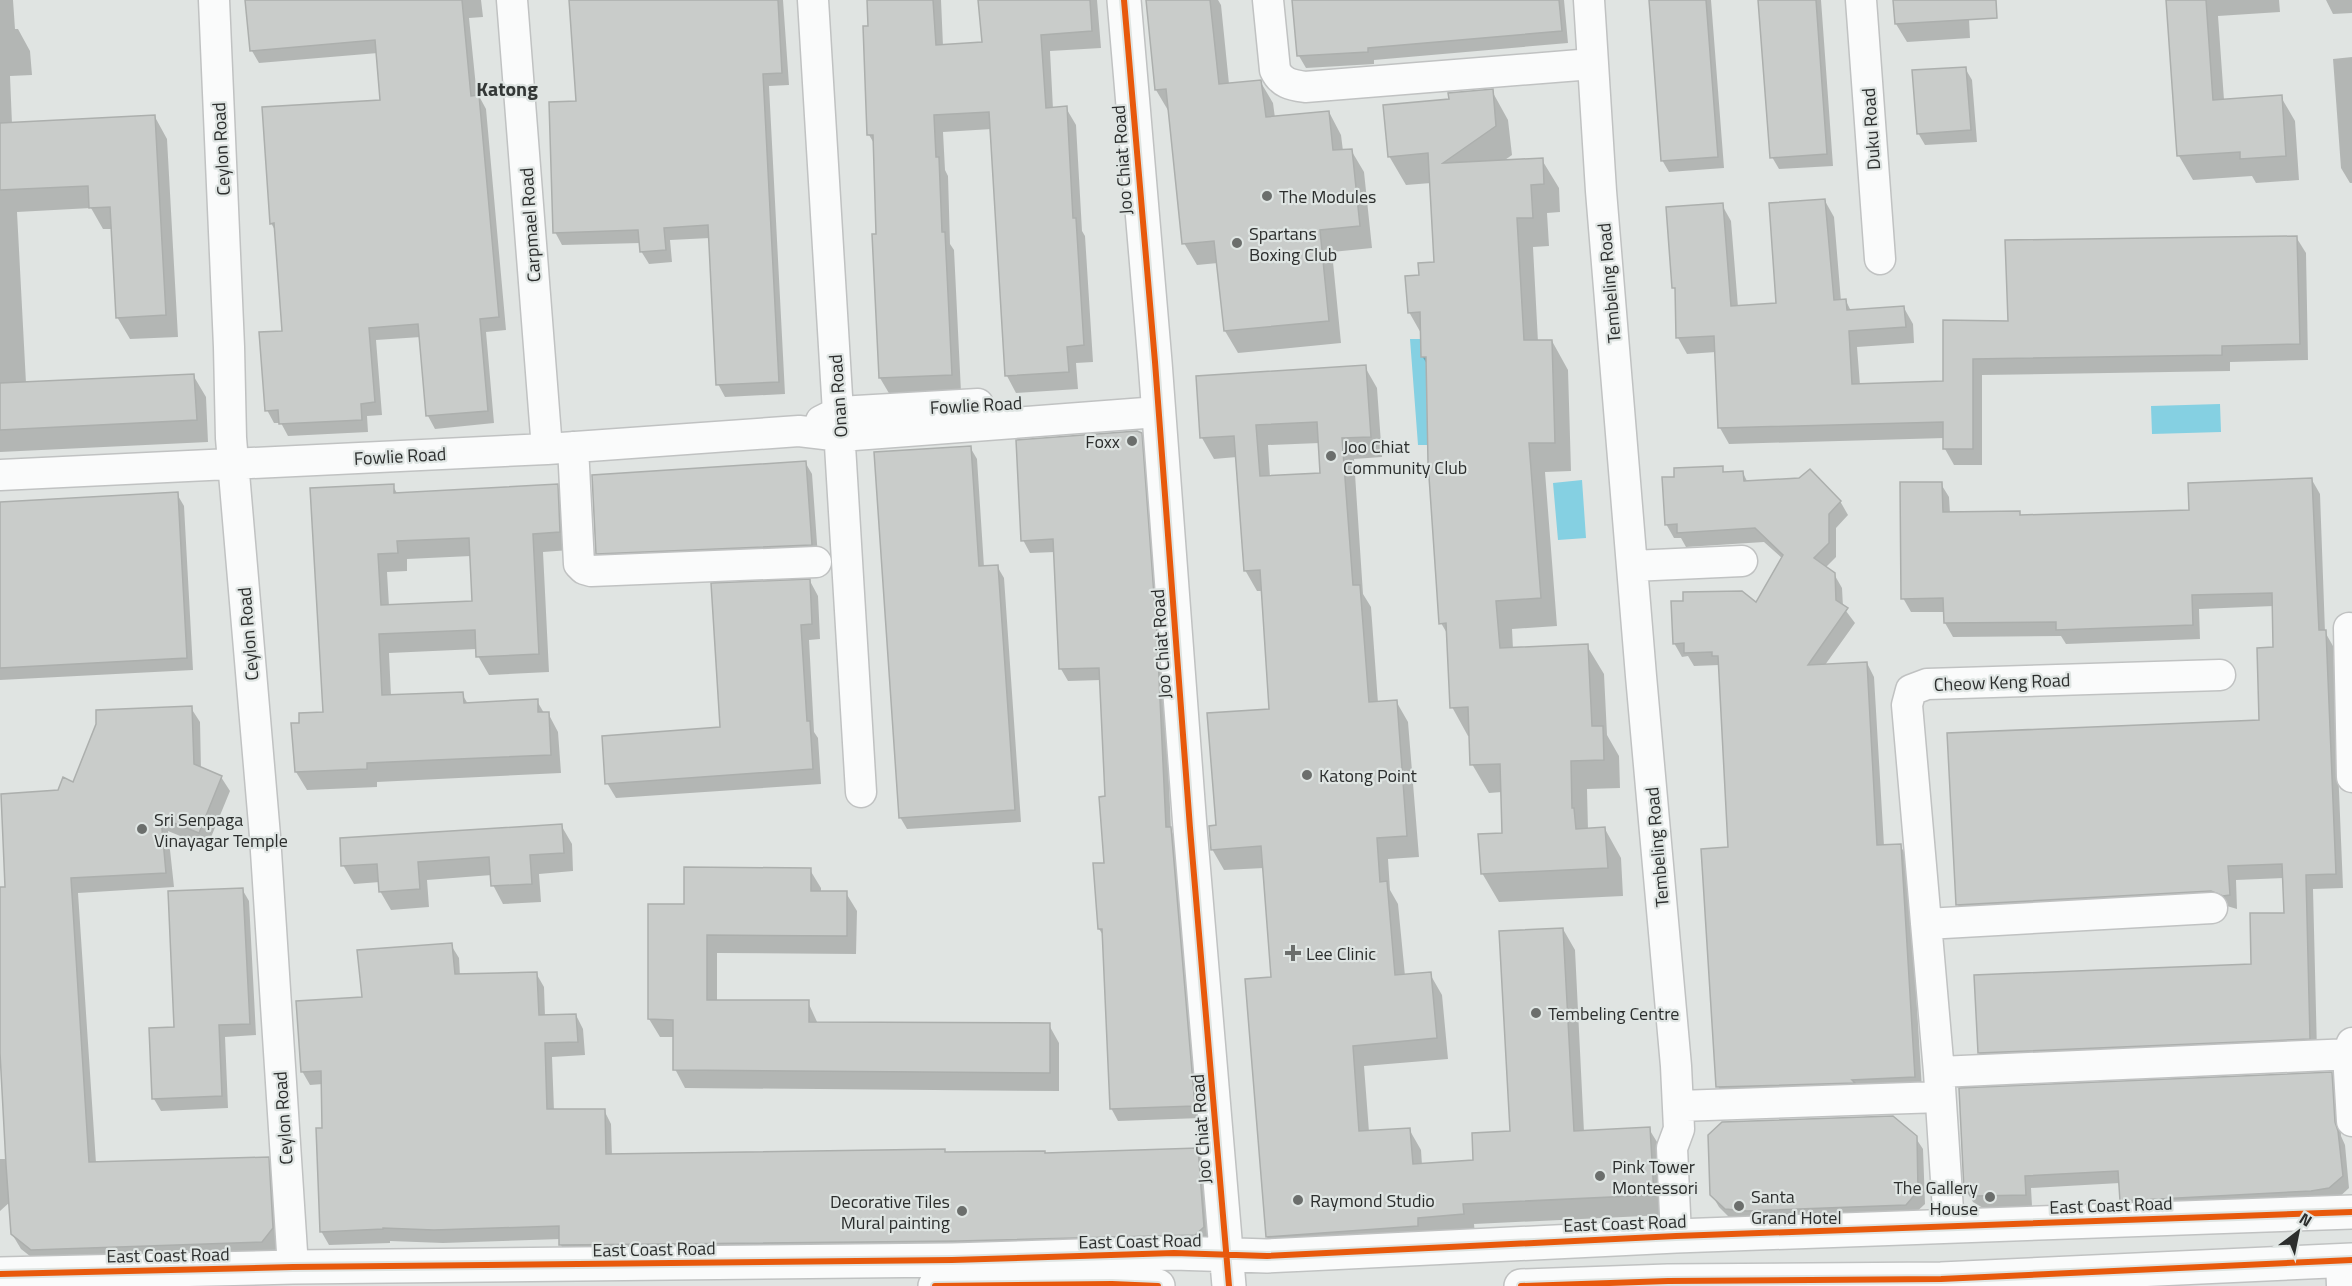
<svg xmlns="http://www.w3.org/2000/svg" width="2352" height="1286" viewBox="0 0 2352 1286" font-family="'Titillium Web',sans-serif">
<style>
.water{fill:#85d0e2}
.shadow{fill:#0003;fill-rule:evenodd}
.building{fill:#c9ccca;stroke:#acafad;stroke-width:1.5;fill-rule:evenodd}
.lines{fill:none;stroke-linecap:round;stroke-linejoin:round}
.street-casing{stroke:#c0c2c2;stroke-width:33}
.secondary-casing{stroke:#c0c2c2;stroke-width:36}
.street{stroke:#fafbfb;stroke-width:30}
.secondary{stroke:#fafbfb;stroke-width:33}
.cycleway-casing{stroke:#dfe5e3;stroke-width:10}
.cycleway{stroke:#e8590c;stroke-width:6}
.poi-dot{fill:#6b6e6c;stroke:#dfe5e3;stroke-width:2}
.labels{text-anchor:middle;dominant-baseline:central;stroke-width:4.5;stroke-linejoin:round;paint-order:stroke}
.street-label{font-size:18px;fill:#2c2e2d;stroke:#dfe5e3}
.poi-label{font-size:18px;fill:#2c2e2d;stroke:#dfe5e3;text-anchor:start}
.neighbourhood-label{font-size:20px;font-weight:bold;fill:#343837;stroke:#dfe5e3}
</style>
<rect width="100%" height="100%" fill="#e0e4e2"/>
<path class="water" d="M1410 339H1428L1431 445H1418Z
M2220 404 2221 432 2152 434 2151 406Z
M1582 480 1586 538 1558 540 1553 483Z"/>
<path class="shadow" d="M0 0H13L15 29H18L30 51 32 75 10 76 12 124 155 117 167 139 178 337 130 339 117 317 113 229H103L91 208 17 212 26 383 193 375 206 397 208 442 0 452Z
M247 0H481L483 17 469 18 477 97 479 96 486 109 506 330 486 332 494 423 435 429 428 416 421 337 376 340 382 415 367 416 368 432 288 436 281 423H274L267 410 284 332 276 232 271 223 382 102 378 53 259 63 252 51Z
M571 0H783L789 85 769 86 785 394 725 397 718 384 710 238 670 240 672 262 649 264 641 251V243L562 245 555 232 578 102Z
M868 0H941L943 46 983 44 980 0H1097L1101 48 1050 51 1053 109 1066 108 1076 125 1082 231 1085 236 1093 362 1076 363 1078 389 1016 393 1007 376 992 129 943 132 945 170 948 176 950 244 954 250 961 392 890 395 880 378 875 145 869 135Z
M1147 0H1218L1221 5 1229 84 1260 81 1273 103 1275 118 1329 112 1341 135 1343 151 1351 150 1364 172 1372 248 1332 252 1341 343 1238 353 1225 331 1218 263 1197 265 1184 243 1169 112 1156 90Z
M1295 0H1564L1568 43 1374 60V64L1306 68 1299 56Z
M1650 0H1711L1724 168 1669 172 1662 160Z
M1759 0H1821L1833 166 1779 169 1772 157Z
M1895 0H1968L1970 38 1907 42 1896 24Z
M2168 0H2279L2280 12 2218 16 2224 100 2281 97 2295 121 2299 180 2256 183 2252 176 2193 180 2179 156Z
M2326 0H2352V13L2333 14Z
M2352 57V183H2350L2341 168 2333 59Z
M1965 68 1972 80 1977 142 1925 145 1918 133Z
M1492 91 1508 120 1512 155 1502 162 1542 160 1559 188 1560 212 1547 213 1549 246 1533 247 1538 342 1552 341 1568 370 1571 471 1545 472 1557 626 1512 629 1513 649 1587 646 1604 674 1607 735 1619 756 1620 788 1587 789 1588 830 1605 829 1621 858 1623 896 1499 902 1482 873 1503 834 1502 792 1489 793 1472 764 1471 736H1468L1452 707 1448 635 1441 623 1427 364 1422 356V335L1409 312 1420 277 1435 263 1431 183 1406 185 1389 156 1451 101Z
M1825 201 1834 217 1841 301H1846L1851 311 1904 308 1913 324 1914 343 1857 347 1860 385 1944 383 2009 323 2296 237 2306 253 2308 360 2230 362V371L1982 375V465H1954L1945 449V438L1729 444 1720 428 1716 352 1687 354 1678 338 1676 292 1674 287 1722 205 1731 221 1738 307 1778 305Z
M1365 367 1377 388 1382 457 1354 459 1363 594 1371 607 1378 703 1396 701 1408 722 1419 857 1388 859 1390 890 1398 904 1405 976 1430 974 1442 995 1448 1059 1364 1066 1369 1132 1409 1129 1421 1150 1422 1165 1475 1161 1512 1133 1563 929 1575 950 1584 1132 1649 1129 1662 1150 1665 1215 1474 1224 1475 1235 1279 1258 1267 1237 1273 978 1264 868 1224 870 1212 849 1217 827 1271 710 1263 591H1257L1245 570 1237 457 1214 459 1202 438 1198 378ZM1320 443 1321 475 1270 477 1268 445Z
M1140 434 1148 447 1163 648 1171 830 1177 841 1201 1118 1118 1121 1111 1108 1103 935 1099 929 1105 865 1107 798 1101 680 1068 681 1061 669 1055 552 1030 553 1023 540Z
M970 447 977 459 984 567 997 566 1004 578 1021 822 907 829 900 817Z
M805 462 812 474 818 557 604 565 597 553Z
M1722 468 1725 474 1743 473 1748 483 1840 501 1848 515 1836 528V557L1825 568 1834 574 1842 588 1843 607 1855 623 1825 665 1867 663 1874 677 1884 846 1900 845 1908 859 1922 1090 1725 1100 1718 1086 1729 848 1719 665 1694 666 1688 656 1682 657 1674 643 1756 605 1783 559 1764 542 1686 547 1681 538H1674L1666 524 1676 479Z
M2312 480 2320 494 2325 632 2333 646 2343 888 2313 889 2317 1052 1987 1067 1979 1053 2252 966 2286 914 2284 878 2236 880 2237 909 2220 904 1966 919 1958 905 2260 722 2275 648 2274 606 2199 609 2200 639 2066 644 2061 636 1953 637 1945 623V612H1911L1903 598 1941 484 1949 497 1950 513H2019L2021 517 2190 511Z
M393 486 398 495 557 486 567 504 570 550 543 552 549 672 489 675 478 656 477 649 389 653 391 696 462 694 468 704 537 701 544 713H548L558 732 561 773 377 782V787L307 790 296 772 293 724H301L324 714ZM471 556 473 603 389 606 387 572 407 571V559Z
M177 494 184 506 193 670 0 680V503Z
M810 581 818 596 820 639 809 640 814 732 818 738 821 784 616 798 607 783 721 729Z
M191 708 200 722 201 769 221 777 230 791 207 847 168 831 174 887 78 893 96 1163 268 1158 276 1173 281 1243 270 1256 40 1264 21 1249 12 1234 10 1202 0 1211V1159H9L0 1027V889L7 888 59 792Z
M561 825 572 844 573 871 539 874 541 902 503 904 493 885 492 875 427 880 429 907 391 910 380 891V882L354 884 343 865Z
M810 870 821 888V893H846L857 911 856 954 717 953V1001L808 1002 818 1024 1049 1025 1059 1043V1091L685 1088 675 1069V1037H660L649 1019 685 906Z
M242 889 249 901 256 1035 225 1037 228 1108 161 1111 154 1099 176 1028Z
M451 945 459 958 460 976 536 973 544 987 545 1016 576 1015 583 1029 585 1055 552 1057 554 1111 604 1110 611 1124 612 1156 1045 1154 1198 1150 1205 1163 1211 1241 568 1258 561 1245V1239L443 1243 390 1241V1243L329 1245 321 1231 323 1084 310 1085 302 1071 363 999Z
M2331 1074 2338 1086 2341 1136 2345 1145 2349 1188 2336 1200 2128 1213 2121 1201 2120 1183 2031 1188 2032 1206 1983 1208 1973 1202 1965 1189Z
M1915 1137 1923 1149 1925 1204 1912 1216 1733 1221 1719 1207 1712 1195Z"/>
<path class="building" d="M245 0H462L471 96 479 95 499 317 480 319 488 411 426 416 418 324 369 328 375 402 361 404 362 420 279 424 278 410 265 411 259 332 282 331 274 223 270 224 262 107 380 100 375 40 250 51Z
M569 0H778L782 73 763 74 779 382 716 385 708 225 664 228 666 250 640 252 638 230 553 233 549 102 576 101Z
M867 0H933L936 45 982 42 978 0H1090L1092 31 1041 35 1046 108 1067 106 1073 218H1076L1084 345 1067 347 1069 372 1005 376 989 112 934 115 936 157H939L942 232H945L952 375 879 378 872 234H876L873 135H867L863 26H868Z
M1146 0H1210L1219 84 1261 80 1266 117 1329 111 1333 150 1352 149 1360 226 1320 230 1329 321 1224 331 1214 241 1182 244 1166 89 1155 90Z
M1292 0H1559L1562 31 1368 48V52L1297 56Z
M1649 0H1706L1718 157 1661 161Z
M1758 0H1816L1827 154 1770 158Z
M1893 0H1996L1997 18 1895 24Z
M2166 0H2206L2213 100 2282 95 2286 156 2240 159V152L2177 156Z
M1966 67 1971 130 1917 134 1912 70Z
M1493 89 1496 126 1443 163 1543 158 1544 184 1531 185 1533 218H1517L1524 340H1552L1555 443H1529L1541 598 1496 601 1500 648 1588 644 1592 726H1603L1604 760 1571 761 1572 808H1574L1576 829 1605 827 1608 868 1481 874 1478 834 1502 833 1500 764 1470 765 1468 707 1450 708 1446 623 1439 624 1436 579 1428 462 1426 357H1421L1420 312 1408 313 1405 276 1419 275 1418 263 1434 262 1428 153 1388 157 1383 105 1449 99 1448 93Z
M155 115 166 315 116 318 110 207 89 208 88 186 0 190V123Z
M1825 199 1834 300 1846 299 1847 310 1904 306 1906 327 1849 331 1852 384 1943 381V320L2008 321 2005 240 2297 236 2300 344 2222 346V355L1973 359V449H1943V422L1718 428 1714 336 1676 338 1675 288H1672L1666 207 1723 203 1731 306 1776 303 1769 203Z
M1366 365 1371 437 1342 438 1353 585H1360L1369 702 1397 700 1407 836 1377 838 1380 882 1387 881 1395 975 1431 972 1437 1038 1353 1046 1359 1131 1410 1128 1413 1164 1473 1160 1472 1133 1510 1131 1499 931 1563 928 1574 1131 1650 1127 1654 1195 1463 1204 1464 1214 1418 1218V1226L1266 1237 1245 979 1271 977 1261 846 1211 850 1209 826 1216 825 1207 713 1269 709 1260 570 1244 571 1234 436 1200 438 1196 376ZM1317 422 1320 473 1260 476 1256 425Z
M194 374 197 420 0 430V383Z
M1137 431 1142 433 1157 635 1166 827H1171L1195 1106 1110 1109 1102 929H1098L1093 863H1104L1099 797 1105 796 1099 668 1059 669 1053 539 1021 541 1016 440Z
M971 446 979 566 998 565 1015 810 899 818 874 452Z
M806 461 812 545 596 554 592 475Z
M1723 466V472L1743 471 1744 481 1799 478 1810 469 1841 501 1829 514V543L1814 558 1835 573 1836 600 1848 608 1808 665 1867 662 1877 845 1901 844 1915 1077 1852 1080 1855 1083 1716 1087 1701 849 1728 847 1718 656H1712V652L1684 653V643L1673 644 1671 601H1683V592L1742 591 1756 602 1783 555 1755 528 1677 533V524L1665 525 1662 477H1674V468Z
M2312 478 2319 630H2326L2336 874 2306 875 2310 1039 1978 1053 1974 975 2251 964 2250 913H2284L2282 864 2228 866 2230 895 2223 896 2211 891 1956 905 1947 733 2259 720 2257 648 2273 647 2272 593 2192 595 2193 625 2056 630V622L1944 623 1943 598 1901 599 1900 482H1942L1943 512 2020 511V515L2189 510 2188 483Z
M394 484V493L558 484 560 532 533 534 539 654 476 657 475 630 379 634 382 695 463 692 464 703 538 699V712H549L551 755 367 763V769L295 772 291 723H299V713L323 712 310 488ZM469 538 472 601 381 605 378 554 398 553 397 541Z
M178 492 187 658 0 668V502Z
M810 579 812 624 801 625 807 721H810L813 769 605 784 602 736 720 727 711 583Z
M192 706 194 764 222 776 199 833 161 818 166 873 71 878 89 1162 269 1157 273 1228 262 1242 31 1250 11 1234 6 1165 0 1053V887H5L1 794 58 790 63 777 73 782 96 724V710Z
M562 824 564 853 530 855 532 884 491 886 489 857 418 862 420 889 379 892 377 864 341 866 340 838Z
M684 867 811 868V891H847V936L707 935V1000H809V1022L1050 1023V1073L673 1070V1020L648 1019V904H684Z
M243 888 250 1024 219 1025 222 1096 152 1099 149 1028 174 1027 168 891Z
M452 943 455 974 537 972 539 1015 576 1014 578 1042 545 1043 547 1109H605L606 1154 945 1149V1152L1045 1151V1153L1198 1148 1204 1227 1195 1235 958 1241 559 1245V1226L434 1230 383 1228V1229L320 1232 316 1128H322L321 1071 301 1072 296 1001 362 997 357 950Z
M2332 1072 2335 1122 2338 1131 2343 1176 2329 1188 2311 1191 2120 1201 2118 1171 2025 1176 2026 1195 1975 1196 1964 1190 1959 1088Z
M1893 1116 1917 1136 1918 1191 1906 1205 1747 1211 1725 1209 1710 1195 1708 1135 1722 1122Z"/>
<g class="lines">
<defs>
<path id="street" d="M214 0 229 347 231 438 265 836 293 1267
M512 0 547 449
M813 0 861 792
M1268 0 1275 70C1281 83 1291 85 1305 87L1592 64
M1589 0 1601 191 1641 676 1676 1066 1679 1129 1672 1148 1676 1236
M1861 0 1880 259
M821 421 839 412 978 404
M573 447 579 564 584 569 591 571 816 562
M0 475 547 449 799 431 841 436 1158 412
M1632 566 1742 561
M2349 628 2352 777
M1926 924 2212 908
M2352 1043 2348 1054 2352 1121
M1939 1072 2352 1054
M1679 1106 1940 1097
M1949 1226 1939 1072 1907 705 1911 690 1927 684 2220 675
M2341 1260 2342 1286"/>
<path id="secondary" d="M1124 0 1155 362 1190 828 1229 1286
M0 1274 293 1267 952 1260 1174 1253 1267 1256 1676 1236 2352 1212
M935 1286 1112 1284 1158 1286
M1521 1286 1668 1281 1941 1279 2352 1260"/>
</defs>
<use href="#street" class="street-casing"/>
<use href="#secondary" class="secondary-casing"/>
<use href="#street" class="street"/>
<use href="#secondary" class="secondary"/>
<defs>
<path id="cycleway" d="M1124 0 1155 362 1190 828 1229 1286
M0 1274 293 1267 952 1260 1174 1253 1267 1256 1676 1236 2352 1212
M935 1286 1112 1284 1158 1286
M1521 1286 1668 1281 1941 1279 2352 1260"/>
</defs>
<use href="#cycleway" class="cycleway-casing"/>
<use href="#cycleway" class="cycleway"/>
</g>
<g class="poi-dot">
<circle cx="1267" cy="196" r="6"/>
<circle cx="1237" cy="243" r="6"/>
<circle cx="1132" cy="441" r="6"/>
<circle cx="1331" cy="456" r="6"/>
<circle cx="1307" cy="775" r="6"/>
<circle cx="142" cy="829" r="6"/>
<path d="M1290 944h6v6h6v6h-6v6h-6v-6h-6v-6h6z"/>
<circle cx="1536" cy="1013" r="6"/>
<circle cx="1600" cy="1176" r="6"/>
<circle cx="1990" cy="1197" r="6"/>
<circle cx="1298" cy="1200" r="6"/>
<circle cx="1739" cy="1206" r="6"/>
<circle cx="962" cy="1211" r="6"/>
</g>
<g class="labels">
<g class="street-label">
<text transform="translate(1871 129) rotate(-94)">Duku Road</text>
<text transform="translate(221 149) rotate(-93)">Ceylon Road</text>
<text transform="translate(1122 160) rotate(-94)">Joo Chiat Road</text>
<text transform="translate(530 225) rotate(-94)">Carpmael Road</text>
<text transform="translate(1609 283) rotate(-95)">Tembeling Road</text>
<text transform="translate(838 396) rotate(-94)">Onan Road</text>
<text transform="translate(976 405) rotate(-3)">Fowlie Road</text>
<text transform="translate(400 456) rotate(-3)">Fowlie Road</text>
<text transform="translate(248 634) rotate(-95)">Ceylon Road</text>
<text transform="translate(1161 644) rotate(-94)">Joo Chiat Road</text>
<text transform="translate(2002 682) rotate(-2)">Cheow Keng Road</text>
<text transform="translate(1657 847) rotate(-95)">Tembeling Road</text>
<text transform="translate(283 1118) rotate(-94)">Ceylon Road</text>
<text transform="translate(1201 1129) rotate(-94)">Joo Chiat Road</text>
<text transform="translate(2111 1205) rotate(-2)">East Coast Road</text>
<text transform="translate(1625 1223) rotate(-2)">East Coast Road</text>
<text transform="translate(1140 1241) rotate(-1)">East Coast Road</text>
<text transform="translate(654 1249) rotate(-1)">East Coast Road</text>
<text transform="translate(168 1255) rotate(-1)">East Coast Road</text>
</g>
<g class="poi-label">
<text x="1279" y="196">The Modules</text>
<text x="1249" y="233">Spartans<tspan x="1249" dy="21">Boxing Club</tspan></text>
<text x="1120" y="441" text-anchor="end">Foxx</text>
<text x="1343" y="446">Joo Chiat<tspan x="1343" dy="21">Community Club</tspan></text>
<text x="1319" y="775">Katong Point</text>
<text x="154" y="819">Sri Senpaga<tspan x="154" dy="21">Vinayagar Temple</tspan></text>
<text x="1306" y="953">Lee Clinic</text>
<text x="1548" y="1013">Tembeling Centre</text>
<text x="1612" y="1166">Pink Tower<tspan x="1612" dy="21">Montessori</tspan></text>
<text x="1978" y="1187" text-anchor="end">The Gallery<tspan x="1978" dy="21">House</tspan></text>
<text x="1751" y="1196">Santa<tspan x="1751" dy="21">Grand Hotel</tspan></text>
<text x="1310" y="1200">Raymond Studio</text>
<text x="950" y="1201" text-anchor="end">Decorative Tiles<tspan x="950" dy="21">Mural painting</tspan></text>
</g>
<g class="neighbourhood-label">
<text x="507" y="88">Katong</text>
</g>
</g>
<g transform="translate(2298 1232) rotate(32)" stroke="#dfe5e3" stroke-width="4.5" paint-order="stroke">
<path d="M0-4.5L10 22L0 15L-10 22Z" fill="#2c2e2d"/>
<text y="-9" font-size="16" font-weight="bold" text-anchor="middle" fill="#2c2e2d">N</text>
</g>
</svg>
